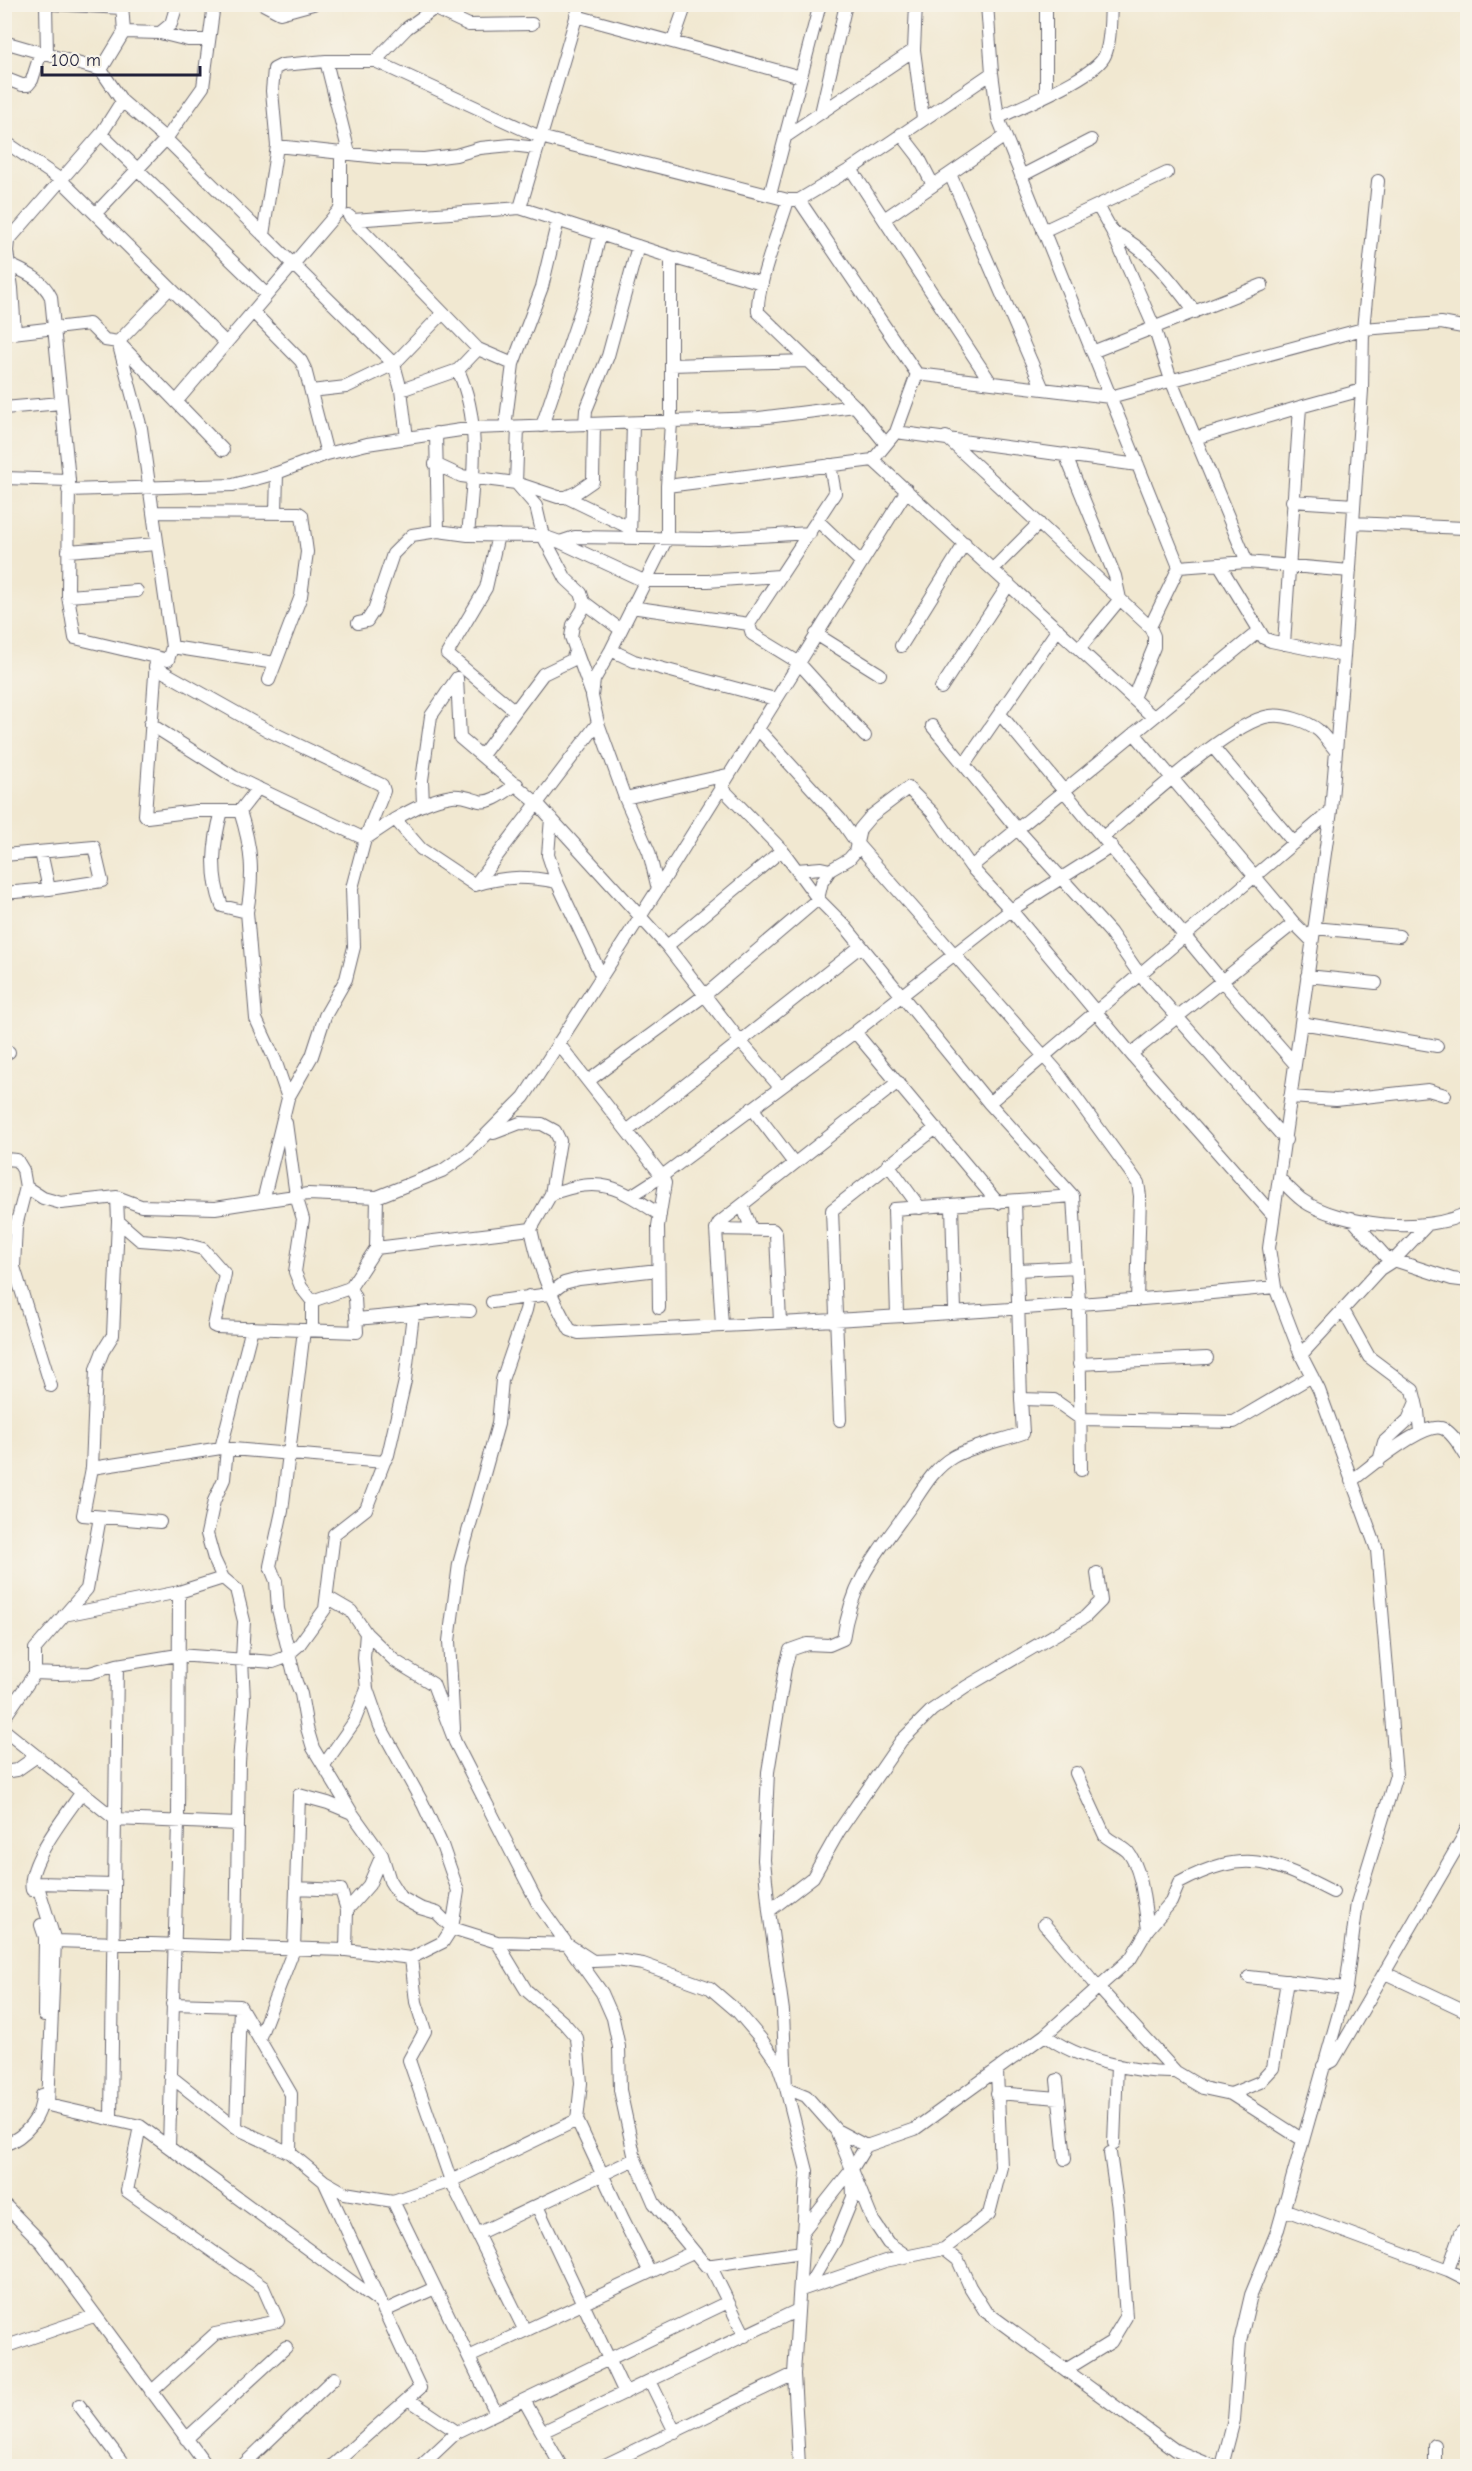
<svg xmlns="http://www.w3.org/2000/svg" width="1472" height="2471" viewBox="0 0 1472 2471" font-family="'Comic Neue',sans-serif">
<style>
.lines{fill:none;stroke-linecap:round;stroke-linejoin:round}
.street-casing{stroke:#6a6770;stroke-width:14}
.street{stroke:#fff;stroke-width:12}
</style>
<rect width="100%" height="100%" fill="#f7f3e8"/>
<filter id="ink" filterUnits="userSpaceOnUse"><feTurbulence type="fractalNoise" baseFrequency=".0167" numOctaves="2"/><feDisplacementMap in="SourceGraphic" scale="12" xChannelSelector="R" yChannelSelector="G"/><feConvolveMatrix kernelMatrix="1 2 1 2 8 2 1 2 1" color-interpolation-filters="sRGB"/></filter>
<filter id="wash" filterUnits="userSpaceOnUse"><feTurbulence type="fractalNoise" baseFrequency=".008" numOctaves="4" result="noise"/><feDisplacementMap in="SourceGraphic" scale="24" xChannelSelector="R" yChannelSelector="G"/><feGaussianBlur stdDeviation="1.35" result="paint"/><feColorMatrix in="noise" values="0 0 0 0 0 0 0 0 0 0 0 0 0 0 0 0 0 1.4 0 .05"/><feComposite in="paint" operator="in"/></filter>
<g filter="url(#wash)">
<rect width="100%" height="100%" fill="#f1e8d1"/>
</g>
<g filter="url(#ink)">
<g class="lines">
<defs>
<path id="street" d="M46 4 47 54
M51 4 122 8
M263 4 280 13 313 4
M916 4 914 50 923 119
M987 4 992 73 998 118 1179 567 1150 627
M1046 4V94
M435 9 469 25 532 24
M576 16 801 77
M124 32 160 33 171 24 177 4
M160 33 188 40H209
M673 41 686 4
M4 42 101 70 122 101 166 139 394 364 401 390 407 438
M326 61 349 153
M375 61 407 28 439 5
M101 70 124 32 122 4
M4 78 22 85H28L32 80 41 52
M821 113 846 4
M998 118C1021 106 1096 77 1105 55 1111 41 1110 20 1111 4
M101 134 267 295
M901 134 918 156 933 185
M785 137 914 50
M4 141 61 180 226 343
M277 146 388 158 424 159 456 155 480 148 511 145 537 148
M851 169 991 383
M950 174 1043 389
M1021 176 1091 140
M770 195 820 4
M788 200C780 228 756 286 758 312L855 406 886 444
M799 200 917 374 1110 397 1363 329 1441 323 1468 328
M1098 206 1112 231 1154 327 1171 380 1247 562
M520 208 580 4
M96 213 166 139 203 87 214 4
M349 216 478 349 513 364
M884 219 1005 136
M353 220 520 208 671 257 762 283
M1043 231 1167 173
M1112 231C1150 251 1169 278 1195 312
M263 235 277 146 272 91 274 69 282 65 326 61H375L540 137 788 200H799L851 169 992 73
M10 265C27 273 42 279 51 297L69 480 68 596 75 638 168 660 172 647 141 428 118 342
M253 312 301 361 305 369 327 454
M15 333 12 288 7 251 8 241 101 134 122 101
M4 334 89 324 105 340 118 342 223 450
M118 342 170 288
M1092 352 1262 285
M671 365 808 361
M458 370C482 423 473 479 468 535
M401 390 458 370 478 349
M311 391 346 387 394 364 443 313
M176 402 341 208V152
M4 408 61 403
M585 424 586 410 608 356 638 246
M542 426 586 295 600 234
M505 427 513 364 542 287 558 220
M518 427 516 483 558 497H566L577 492 593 481 594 424
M896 432 1138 465
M436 433 438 531
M946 437 1150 627 1154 636V647L1133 698
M1195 438 1300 407
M1065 454 1115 576 1120 599 1079 649
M873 460 1153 717
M435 464 461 476 516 483 536 506 543 536 566 579 581 593 584 602 583 609 573 625 571 637 591 692
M830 465 835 493 749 624 752 634 798 662 865 736
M4 478 69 480
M667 486 873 460 896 432 917 374
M68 490 233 485 277 473 327 454 367 444 474 428 759 418 855 406
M566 497 630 528
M1292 501 1354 505
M153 512 299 513 302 515 307 552 301 596 269 680
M276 513 277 473
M818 521 861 562
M1353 523 1464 528
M498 535 486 588 447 654 515 711
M630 538 633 423
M560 542 644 581H708L779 576
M68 551 157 544
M1219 564 1264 638 1271 641 1344 656
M1179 567 1247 562 1350 571
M993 569 1039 523
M68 596 137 591
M584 602 621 630
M631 607 749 624
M358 623 367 621 374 610 393 554 412 535 438 531 468 535 543 536 560 542 575 537 709 539 810 533
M816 634 880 674
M1284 644 1300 407 1362 390
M901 646 965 543
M172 647 275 663
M611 650 634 661 775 699
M156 661 145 815 147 817 196 811H240
M155 667 267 730 382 785 384 791 365 839 352 888 354 947 346 979 325 1016 312 1056 288 1098 263 1201
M457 678 460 738 537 803 667 946 782 850
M941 688 1009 584
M1000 714 1222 981 1295 1064
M150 724 234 777 365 839 395 819
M932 726 1018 830 1110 932 1140 975 1286 1140
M757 728 840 819 858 845 1056 1070 1131 1173 1138 1183 1140 1196 1137 1300
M1134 733 1294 923 1312 941
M1213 747 1294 843
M483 754 543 674 572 660 575 652
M964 765 1058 629
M720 786 782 850 818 899 845 926 989 1103 1073 1196
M625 798 727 775
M423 805 422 780 431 716 457 678
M222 811C213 843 210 874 222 906L247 912 256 1019 275 1060 288 1098
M240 811C252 849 254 874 247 912
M240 811 258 788
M551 818 548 855 557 882 601 975
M1103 837C1137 809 1231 721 1270 716 1284 714 1307 721 1318 730 1325 736 1330 744 1336 751
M1112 846 1011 910 1131 1054 1273 1215
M41 852 49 889
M4 855 94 847 102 881 49 889 4 893
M971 867 1259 631
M475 885 421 849 395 819C413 809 431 799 452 796 462 795 469 798 479 801 492 804 506 791 517 784
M475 885 598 723
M475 885C505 876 526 876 557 882
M658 889 649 852 625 798 598 723 592 696 594 680 611 650 667 538V486L671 422V257
M1314 928 1399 936
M667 946 740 1041 780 1087
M1307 976 1376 983
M1301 1023 1437 1046
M855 1032 998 1203
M558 1043 662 1176 665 1183 658 1226 659 1308
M4 1052H9
M1131 1054 1294 923
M588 1081 705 995 818 899 822 882 830 870
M1290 1097 1336 1100 1428 1090 1445 1095
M989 1103 1331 811
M752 1108 794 1163
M286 1123 296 1196 303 1219 295 1272 301 1287 312 1301V1330
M627 1131 861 946
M494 1133 520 1123 542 1124 555 1131 560 1141 551 1194 531 1229C540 1271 549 1293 570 1330L579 1333C811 1322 1044 1310 1275 1287
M4 1159 17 1160 23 1170 26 1187 43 1198 61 1203 117 1197 141 1206 215 1208 308 1194 377 1197 442 1171 468 1153 524 1097 658 889 907 490
M888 1164 920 1208
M1279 1178C1286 1185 1294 1194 1302 1200 1339 1226 1429 1235 1468 1212
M26 1187 16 1226 14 1267 51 1386
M551 1194C601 1176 617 1186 660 1215
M631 1196 662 1176 855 1032 1011 910 971 867 933 813 908 788 871 816 860 829 855 852 849 859 830 870 821 868 797 870
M117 1197 118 1221 113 1335 103 1351 96 1369 92 1468 83 1515 160 1522
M1015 1201 1021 1399 1054 1400 1081 1419 1234 1422 1312 1376
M742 1205 752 1230
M952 1206 955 1311
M1351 1218 1385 1256 1394 1260 1428 1224
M118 1221 140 1240 180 1243 203 1249 225 1274 214 1326 216 1327 357 1332 355 1298 350 1288 376 1248 377 1197
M716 1229 773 1230 776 1234 780 1322
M376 1248 531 1229
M1018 1270 1077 1267
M312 1301 350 1288
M492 1302 549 1294 564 1283 579 1279 658 1270
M1343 1310 1369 1357 1413 1390 1418 1411 1420 1432
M897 1315 894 1209 1073 1196 1079 1303 1081 1470
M357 1319 451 1310 470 1311
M722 1326 716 1229 719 1223 898 1082
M304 1330 282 1511 270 1566 276 1581 278 1609 296 1682 301 1694 307 1728 313 1748 352 1813
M1301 1355 1380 1269 1394 1260 1452 1279 1468 1281
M1079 1364 1207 1358
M840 1420 832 1210 936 1128
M221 1448 252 1328
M227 1449 224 1479 214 1501 207 1534 214 1559 223 1578 236 1589 244 1621 242 1659 244 1700 239 1762 236 1947
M1379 1461 1384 1442 1408 1420 1416 1402
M92 1468 221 1448 384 1462 388 1455 405 1381 413 1314
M1351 1481C1368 1469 1425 1419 1444 1429 1454 1434 1462 1450 1468 1459
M64 1615 179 1592 223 1578
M366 1633 395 1661 433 1684 455 1742 537 1902 602 1993 613 2018 619 2047 620 2090 635 2159 654 2203 706 2266 802 2252
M35 1673 57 1674 90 1673 117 1665 178 1655 273 1662 284 1658 299 1645 325 1609 334 1534 366 1509 384 1462
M4 1718 35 1673V1649L87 1589 100 1517
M454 1729 449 1641 459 1564 498 1424 502 1380 526 1310 529 1296
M4 1730 115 1819 237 1824
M324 1765 354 1722 367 1689
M4 1772 17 1770 37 1756
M1076 1773 1105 1836C1112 1842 1122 1846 1128 1852 1143 1871 1144 1906 1148 1929
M114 1885 37 1883 55 1941 48 2105 140 2126 381 2303
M296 1888 341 1890 347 1910
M32 1890C26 1864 67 1814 82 1792
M769 1911 813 1877 839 1831 901 1741 932 1710 966 1687 1085 1617 1101 1601 1097 1573
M1044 1924 1099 1988 1176 2072 1203 2088 1231 2094 1303 2140
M41 1925 45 1937 44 2015
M55 1941 346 1950 411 1958 443 1942 452 1928 458 1891 442 1845 423 1804 380 1726 367 1689 364 1658 366 1633 351 1611 327 1597
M497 1942 567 1944 593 1961 617 1960 643 1964 710 1988 738 2012 761 2039 777 2062 786 2088 806 2096 836 2130 866 2146 915 2129 1045 2035 1131 1958 1148 1929 1171 1902 1179 1883C1244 1848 1271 1860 1333 1892
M346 1950 347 1910 369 1885 382 1855
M411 1958 416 2002 425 2031 409 2060 451 2181 525 2331
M1385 1973 1468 2012
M1249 1977 1346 1988
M172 2004 240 2006
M240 2006 291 2094 290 2153
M1045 2035C1078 2060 1136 2073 1176 2072
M259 2039 294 1949 299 1795 328 1803 352 1813 382 1855 390 1881 400 1897 420 1908 437 1913 452 1928 497 1942 526 1990 564 2023 577 2038 581 2083 577 2120
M1323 2066 1333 2061 1462 1839 1468 1826
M170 2076 236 2128 290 2153 324 2181 345 2193 393 2201 451 2181 577 2120 623 2219 650 2272
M1057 2080 1065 2159
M997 2093 1059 2098
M1231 2094 1260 2082 1273 2068 1287 1981
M111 2119 117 1665
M140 2126 127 2191 263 2287 278 2321 215 2334 151 2392
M236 2128 240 2007
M836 2130 872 2219 888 2243 907 2256
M1114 2143 1117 2065
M4 2145C25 2137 42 2118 42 2095
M169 2147 178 1822 179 1592
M324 2181 420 2388 332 2466
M393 2201 496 2413
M4 2204 42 2243 207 2466
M537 2206 625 2393
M1283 2209 1448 2270 1468 2280
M803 2231 852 2169
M477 2234 635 2159
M944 2249 989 2214 1001 2167 997 2071
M710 2265 745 2336
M1448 2270 1461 2233 1468 2225
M808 2287 835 2241 853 2197 852 2169 866 2146
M801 2290 885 2261 944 2249 958 2260 970 2287 985 2311 1175 2450 1213 2466
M384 2311 435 2288
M4 2347 94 2316
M469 2357 693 2252
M1067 2369 1111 2342 1126 2317 1118 2209 1110 2153
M650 2381 675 2432
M408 2399 457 2432
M524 2400 561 2466
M79 2405 125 2466
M542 2432 798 2310
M186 2439 286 2347
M242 2466 334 2378
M421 2466 457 2432 728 2302
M603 2466 794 2374
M799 2466 794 2374 807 2171 786 2088 783 2011 769 1911 764 1860 768 1772 785 1668 790 1650 807 1644 829 1645 843 1639C852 1579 878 1552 911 1506 923 1488 934 1468 953 1457 970 1447 1003 1440 1023 1433L1021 1399
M1222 2466 1234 2420 1240 2342 1251 2295 1278 2229 1346 1988 1357 1903 1396 1775 1377 1550 1319 1390 1301 1355 1275 1287 1269 1248 1331 811 1344 656 1362 390 1363 329 1378 181
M1435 2466V2445"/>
</defs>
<use href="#street" class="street-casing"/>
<use href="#street" class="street"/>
</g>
</g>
<rect width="1472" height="2471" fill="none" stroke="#f7f3e8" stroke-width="24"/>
<path d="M42 66v9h158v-9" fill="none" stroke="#22223b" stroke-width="3"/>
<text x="51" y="66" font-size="18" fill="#22223b" stroke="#f7f3e8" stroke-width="4.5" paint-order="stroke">100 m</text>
</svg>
